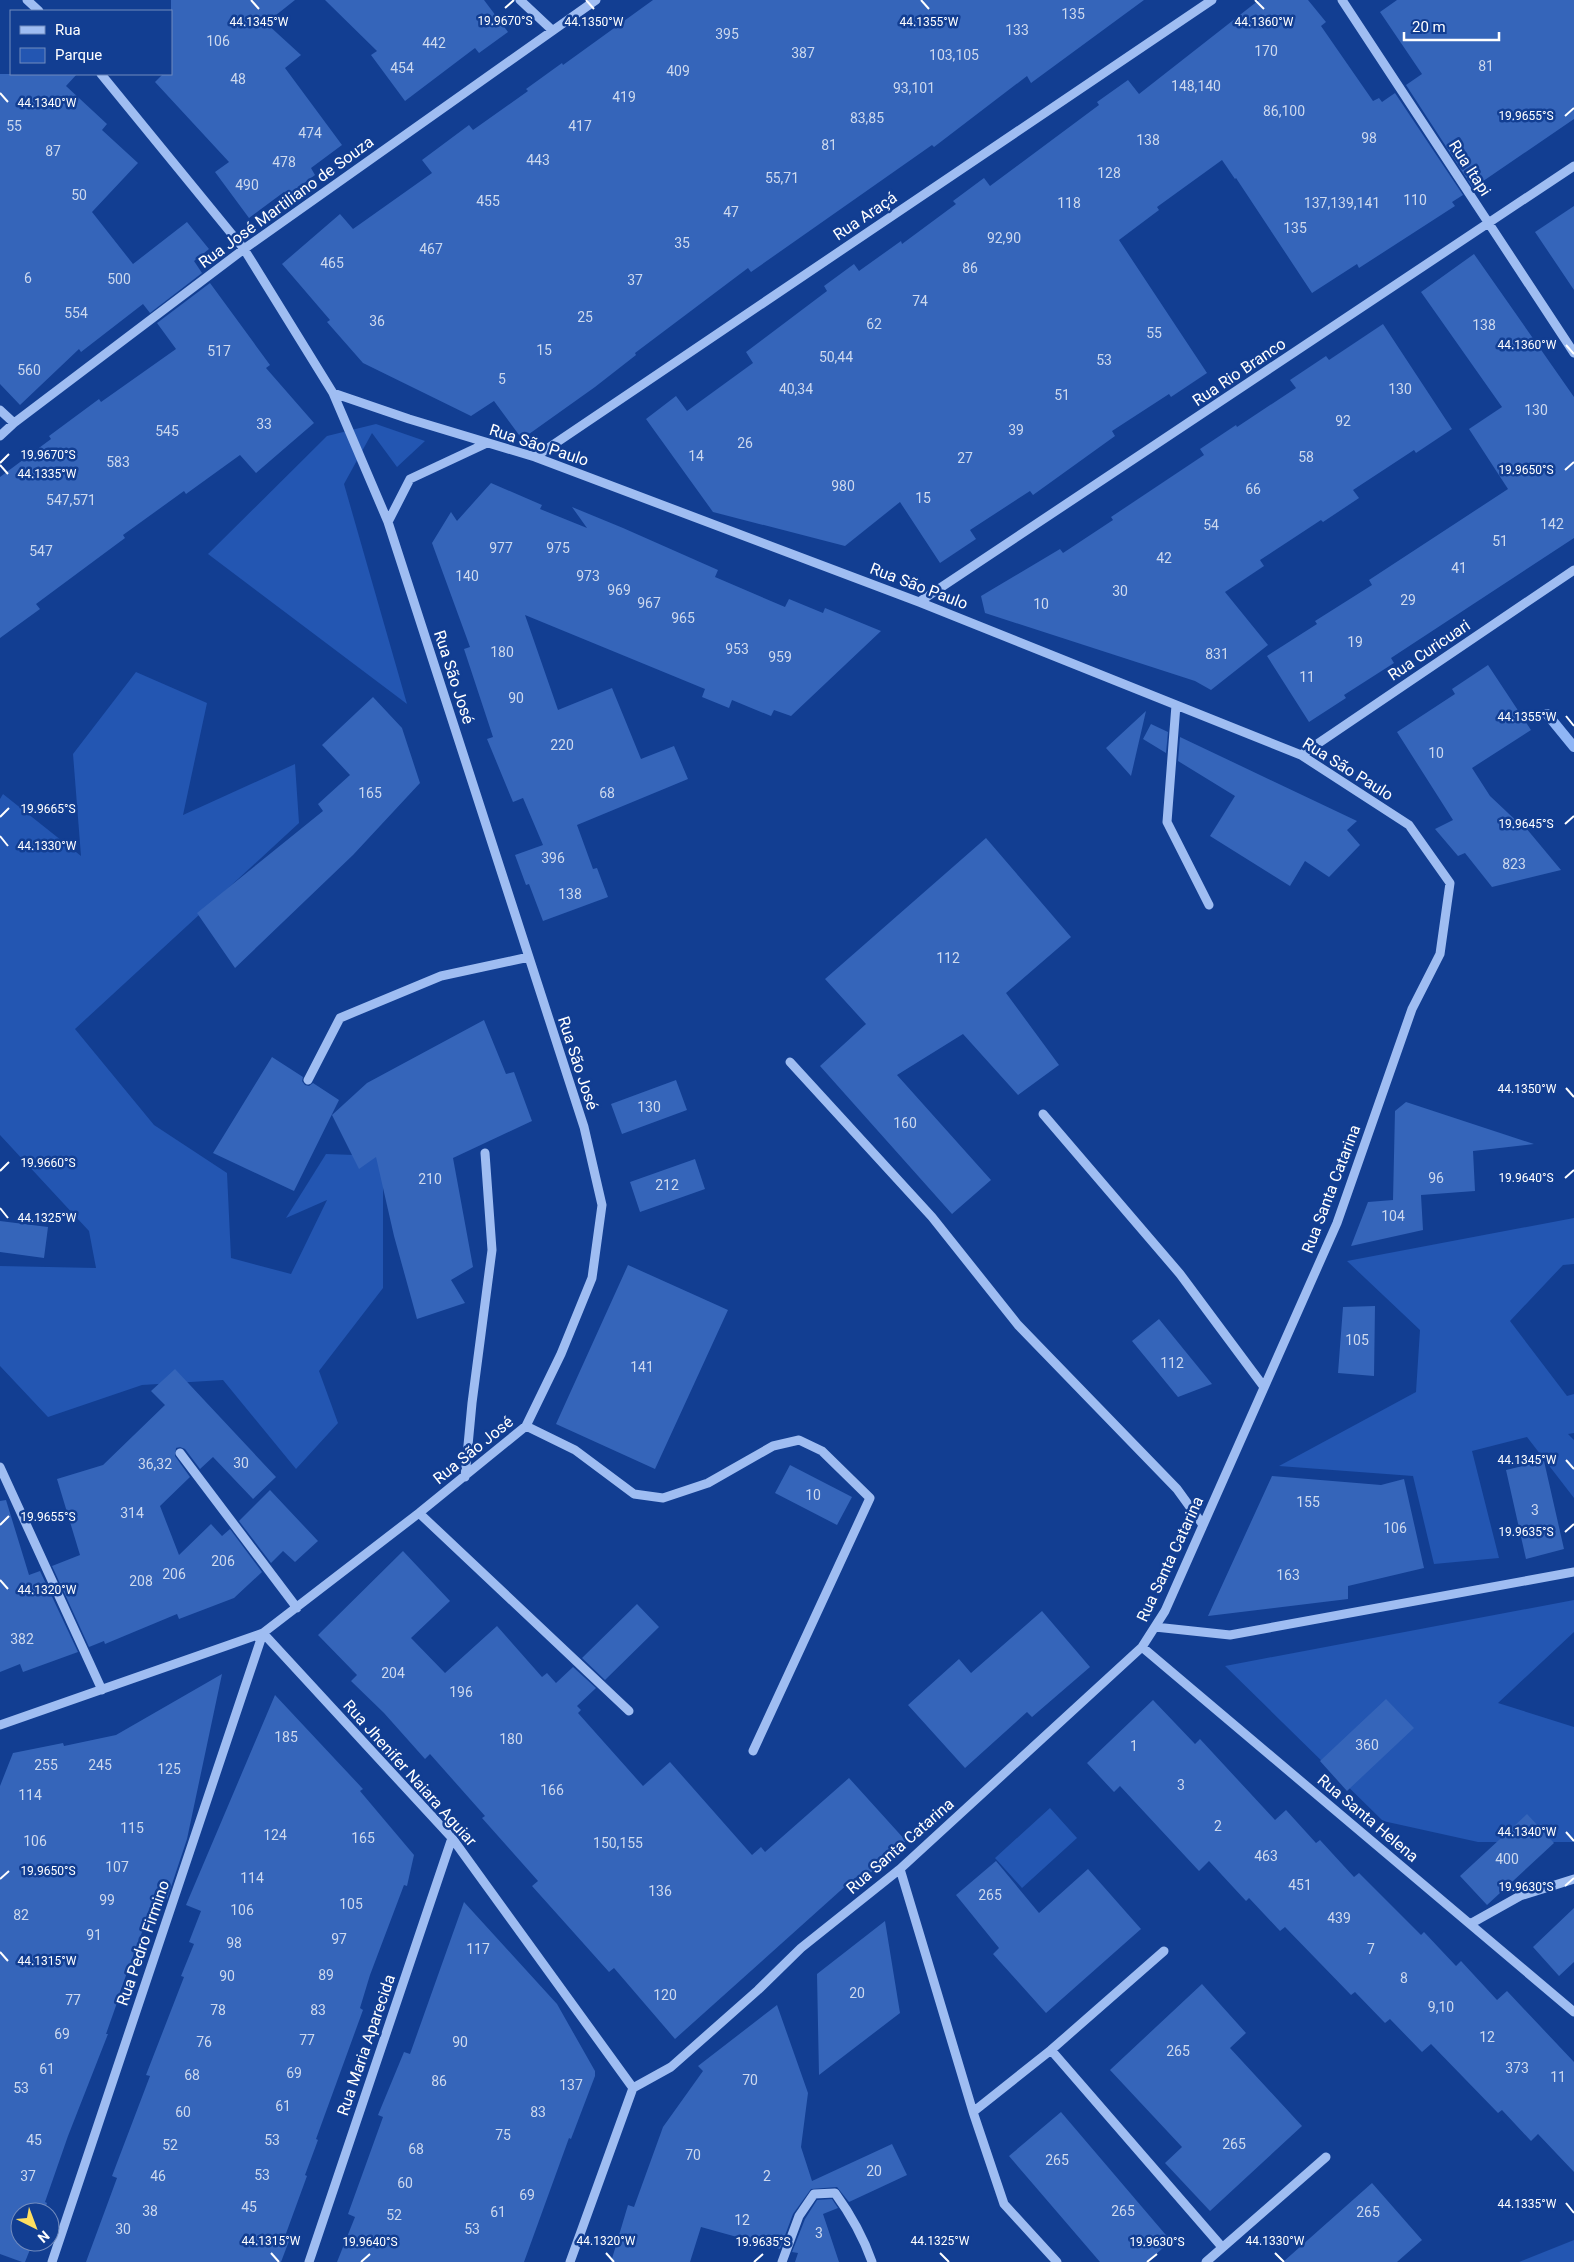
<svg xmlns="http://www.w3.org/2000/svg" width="1574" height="2262" viewBox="0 0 1574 2262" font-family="Roboto,sans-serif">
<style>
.green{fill:#2356b2}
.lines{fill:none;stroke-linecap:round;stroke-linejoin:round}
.stream{stroke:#90b6f6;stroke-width:10}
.building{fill:#3565ba}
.minor{stroke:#9fbdf2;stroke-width:9}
.ticks{fill:none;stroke:#fff;stroke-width:2}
.labels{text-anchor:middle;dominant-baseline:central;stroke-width:5;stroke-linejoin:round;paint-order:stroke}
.number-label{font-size:14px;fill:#ccd8ee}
.street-label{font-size:16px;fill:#fff;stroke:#123e92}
.ticks-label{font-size:12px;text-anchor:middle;fill:#fff;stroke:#123e92;stroke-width:5;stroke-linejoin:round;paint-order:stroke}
</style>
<rect width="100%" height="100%" fill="#123e92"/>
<path class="green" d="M376 424 425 441 397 467 372 433 344 484 407 704 208 554 327 436Z
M136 672 207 703 183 815 295 764 299 823 75 1029 154 1125 227 1173 231 1258 291 1274 327 1200 286 1218 326 1154 383 1156V1288L319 1371 338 1423 296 1469 223 1380 142 1385 48 1417 0 1366V1266L96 1268 89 1231 0 1135V799L3 794 81 856 73 754Z
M1574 1218V1264L1563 1265 1510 1321 1567 1396 1574 1394V1433L1568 1434 1574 1440V1498L1527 1437 1472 1451 1499 1558 1434 1564 1413 1476 1279 1466 1416 1392 1420 1330 1347 1261Z
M1574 1600V1632L1498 1703 1574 1727V1842H1478L1383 1821 1225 1666Z
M1050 1808 1077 1838 1022 1888 995 1858Z
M1574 2240V2262H1519Z"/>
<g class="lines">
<path class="stream" d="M1547 714 1574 747"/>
</g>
<path class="building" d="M171 0H295L266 23 301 55 285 68 342 145 311 168 315 175 287 196 284 192 249 218 215 172 229 162 155 82 163 74H171Z
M325 0H484L508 32 479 53 475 48 405 101 371 55 377 51Z
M653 0H1144L1031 83 1027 76 934 147 932 145 751 272 748 268 635 353 636 355 595 387 522 439 494 401 471 416 363 363 327 322 330 320 282 264 340 214 353 229 432 173 422 160 469 125 473 130 528 91 526 89 562 63 563 65Z
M1259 0H1308L1326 22 1321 26 1373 101 1379 98 1382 102 1395 93 1463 195 1452 202 1455 206 1359 268 1357 264 1312 293 1236 178 1235 179 1222 160 1157 207 1159 210 1119 240 1207 373 1171 397 1169 394 1112 431 1115 436 1033 495 1030 491 970 530 976 539 940 563 900 502 845 546 713 512 646 419 676 396 687 411 753 363 746 352 827 291 824 286 854 264 859 271 901 241 902 244 956 204 953 201 984 178 990 186 1099 105 1097 102 1128 80 1139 94Z
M1397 0H1574V119L1473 188 1406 85 1422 74 1380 12Z
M0 74H77L66 86 107 124 102 130 138 163 92 212 133 264 187 222 209 249 194 261 202 273 150 313 143 304 81 352 79 349 20 405 0 384Z
M1574 206V290L1535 232Z
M1474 254 1574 397V538L1391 658 1394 663 1344 695 1346 698 1309 722 1267 656 1317 624 1315 621 1372 585 1369 580 1508 489 1469 429 1502 407 1421 292Z
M210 283 270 365 266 368 314 423 256 473 240 455 186 494 184 491 123 535 125 538 36 604 40 609 0 638V477L51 439 49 436 99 399 101 402 176 349 157 323Z
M1383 324 1452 429 1416 453 1414 450 1353 490 1359 498 1323 522 1321 520 1260 560 1264 566 1225 592 1268 645 1211 690 1195 681 985 613 981 596 1060 549 1063 553 1113 520 1111 517 1204 455 1200 449 1236 425 1237 427 1296 388 1290 380 1326 356 1329 360Z
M491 483 542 505 540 509 587 528 572 507 623 528 718 570 715 577 785 607 789 599 823 613 825 608 881 631 791 716 774 710 771 716 732 700 729 708 702 697 705 689 525 615 558 710 612 688 641 759 674 746 688 779 577 825 593 869 597 868 608 897 543 921 529 884 526 885 515 855 543 845 523 798 513 802 487 739 493 737 464 649 470 647 432 543 451 512 457 521Z
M1488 665 1531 730 1472 768 1490 796 1525 829 1526 828 1561 870 1492 887 1465 853 1458 856 1435 829 1453 820 1397 732 1455 694 1452 689Z
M373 697 402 728 420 783 353 855 235 968 197 913 323 811 318 804 350 775 322 745Z
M1146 711 1131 776 1106 748Z
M1151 724 1168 732 1166 753 1143 739Z
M1180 737 1357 821 1347 830 1360 845 1329 877 1305 861 1290 886 1210 836 1235 796 1178 761Z
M986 838 1071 937 1006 993 1059 1065 1018 1095 963 1034 897 1075 991 1180 952 1214 820 1066 866 1024 825 979Z
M484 1020 506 1074 514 1072 532 1121 453 1158 473 1267 451 1280 465 1303 417 1319 394 1236 376 1157 359 1169 332 1115 367 1083Z
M272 1057 303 1077 302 1081 305 1085 309 1086 313 1083 339 1100 294 1191 213 1153Z
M676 1080 687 1110 622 1134 611 1104Z
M1406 1102 1534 1144 1473 1151 1475 1191 1421 1195 1423 1230 1351 1246 1368 1202 1393 1200 1395 1111Z
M695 1159 705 1189 640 1212 630 1182Z
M0 1221 48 1227 44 1258 0 1252Z
M628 1265 728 1310 655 1469 556 1424Z
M1375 1306 1374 1376 1338 1373 1343 1307Z
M1159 1319 1212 1384 1178 1397 1132 1341Z
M175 1369 276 1477 253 1499 213 1457 200 1469 185 1449 180 1447 176 1448 175 1456 190 1477 160 1506 179 1555 211 1524 222 1536 230 1529 262 1572 234 1598 179 1619 177 1614 105 1644 104 1641 89 1647 52 1566 80 1555 57 1479 103 1465 165 1405 151 1391Z
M1544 1461 1564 1549 1526 1559 1506 1470Z
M790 1465 852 1497 837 1525 775 1493Z
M1272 1476 1381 1485 1404 1479 1424 1568 1348 1586V1599L1208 1616Z
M270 1490 318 1541 295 1562 283 1551 271 1563 239 1521Z
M6 1500 29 1575 40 1571 78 1652 23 1672 20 1664 0 1672V1501Z
M403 1551 450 1601 411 1638 445 1673 497 1626 542 1677 547 1673 556 1683 573 1667 596 1688 577 1706 581 1710 578 1713 643 1786 670 1762 752 1855 761 1847 765 1852 849 1778 906 1841 855 1887 850 1882 675 2039 614 1968 609 1972 575 1934 532 1886 538 1881 482 1818 485 1816 430 1754 425 1759 384 1713 351 1681 357 1675 318 1635Z
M637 1604 659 1627 605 1680 582 1658Z
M1042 1611 1090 1667 1032 1717 1027 1712 965 1768 908 1705 959 1659 971 1673Z
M222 1674 187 1839 167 1899 156 1894 117 2000H118L106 2034H108L68 2136 45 2202 47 2203 44 2212H20V2242H33L25 2262H22L0 2254V1786L13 1753 63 1743 64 1746 116 1735Z
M275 1695 363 1789 360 1791 414 1855 407 1886 404 1885 370 1975 360 2008 363 2010 316 2139 318 2140 305 2175 307 2176 284 2239 289 2241 281 2262H86L117 2178 112 2176 150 2076 146 2075 184 1977 181 1976 194 1944 189 1942 201 1911 186 1905Z
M1386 1699 1414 1728 1347 1791 1320 1761Z
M1153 1700 1195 1744 1200 1739 1275 1820 1286 1810 1316 1843 1320 1840 1354 1877 1359 1873 1421 1935 1424 1932 1456 1966 1461 1961 1497 2000 1507 1991 1574 2062V2172L1538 2134 1531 2141 1502 2110 1498 2113 1431 2044 1422 2052 1390 2019 1385 2023 1355 1992 1351 1995 1285 1927 1280 1931 1249 1898 1246 1901 1209 1861 1199 1871 1120 1786 1114 1792 1087 1763Z
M1527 1814 1554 1843 1487 1905 1460 1876Z
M996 1861 1039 1913 1088 1869 1141 1929 1046 2013 993 1954 999 1948 956 1895Z
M464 1902 557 2004 595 2071V2076L571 2139 569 2138 524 2262H337L355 2217 348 2214 383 2117 378 2115 404 2052 410 2054Z
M1574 1908V1962L1559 1976 1533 1947Z
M885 1921 900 2013 819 2075 817 1974Z
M1202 1984 1246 2033 1230 2048 1302 2126 1210 2211 1165 2163 1182 2147 1110 2070Z
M777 2005 808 2093 801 2147 812 2181 892 2144 907 2175 849 2202 837 2187 811 2189 793 2214 780 2249 701 2227 690 2262H611L628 2205 634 2207 663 2127 703 2071 698 2066Z
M1061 2112 1171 2241 1147 2262H1100L1009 2156Z
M1372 2183 1422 2240 1397 2262H1283Z
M832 2199 838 2208 823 2214 839 2262H795L798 2253 792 2252 805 2219 817 2200Z"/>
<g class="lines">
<path class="minor" d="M27 0 39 11
M520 0 552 30
M1342 0 1574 353
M333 393 409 419 535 457 919 602 1301 755 1409 825 1450 883 1440 954 1412 1009 1337 1223 1165 1611 1142 1647 900 1869 801 1948 758 1990 671 2067 633 2088
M0 410 14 423
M0 436 14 423 244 249 596 0
M535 457 1212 0
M388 522 410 479 487 443
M919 602 1574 166
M1176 705 1167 822 1209 905
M1301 755 1574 570
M790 1062 932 1217 1018 1325 1177 1489 1203 1525
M308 1080 340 1018 441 976 529 957
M1043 1114 1180 1274 1264 1387
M526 1426 575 1450 634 1494 663 1498 708 1483 773 1446 799 1440 822 1451 870 1498 753 1751
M180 1453 297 1608
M0 1467 102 1690
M465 1477 472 1403 492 1250 485 1153
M419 1513 629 1711
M1155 1627 1230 1635 1574 1572
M1142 1647 1574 2012
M0 1725 263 1633 452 1838 633 2088 570 2262
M900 1869 973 2112 1004 2204 1057 2262
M1470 1924 1520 1896 1574 1879
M1051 2050 1164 1951
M973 2112 1051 2050 1222 2247
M52 2262 263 1633 419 1513 526 1426 561 1354 592 1278 602 1205 584 1127 388 522 333 393 244 249 101 74
M309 2262 452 1838
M782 2262 799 2216 814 2194 835 2193C851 2215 863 2236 872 2262
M1206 2262 1326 2157"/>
</g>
<path class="ticks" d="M251 0 259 9M586 0 594 9M921 0 929 9M1255 0 1264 9M505 8 514 0M0 93 8 102M1565 116 1574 108M1566 345 1574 354M0 463 9 454M0 465 8 474M1565 470 1574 462M1566 716 1574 726M0 817 9 808M1565 824 1574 816M0 836 8 846M1566 1088 1574 1097M0 1171 9 1162M1565 1178 1574 1170M0 1208 8 1218M1566 1460 1574 1469M0 1525 9 1516M1565 1532 1574 1524M0 1580 8 1589M1566 1832 1574 1841M0 1879 9 1871M1565 1886 1574 1878M0 1952 8 1961M1566 2203 1574 2213M271 2253 279 2262M606 2253 614 2262M940 2253 949 2262M1275 2253 1284 2262M361 2262 370 2254M754 2262 763 2254M1147 2262 1157 2254"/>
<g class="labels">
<g class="number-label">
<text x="1073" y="14">135</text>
<text x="1017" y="30">133</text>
<text x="727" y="34">395</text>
<text x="218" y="41">106</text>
<text x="434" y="43">442</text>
<text x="1266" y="51">170</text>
<text x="803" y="53">387</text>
<text x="954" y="55">103,105</text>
<text x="1486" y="66">81</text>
<text x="402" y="68">454</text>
<text x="678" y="71">409</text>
<text x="238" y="79">48</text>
<text x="1196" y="86">148,140</text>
<text x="914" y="88">93,101</text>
<text x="624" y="97">419</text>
<text x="1284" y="111">86,100</text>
<text x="867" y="118">83,85</text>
<text x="14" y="126">55</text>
<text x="580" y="126">417</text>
<text x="310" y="133">474</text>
<text x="1369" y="138">98</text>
<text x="1148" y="140">138</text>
<text x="829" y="145">81</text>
<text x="53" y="151">87</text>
<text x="538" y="160">443</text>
<text x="284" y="162">478</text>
<text x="1109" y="173">128</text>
<text x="782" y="178">55,71</text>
<text x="247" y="185">490</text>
<text x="79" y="195">50</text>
<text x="1415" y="200">110</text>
<text x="488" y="201">455</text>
<text x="1069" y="203">118</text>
<text x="1342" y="203">137,139,141</text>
<text x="731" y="212">47</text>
<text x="1295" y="228">135</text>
<text x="1004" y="238">92,90</text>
<text x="682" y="243">35</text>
<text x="431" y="249">467</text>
<text x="332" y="263">465</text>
<text x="970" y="268">86</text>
<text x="28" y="278">6</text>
<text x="119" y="279">500</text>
<text x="635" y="280">37</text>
<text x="920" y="301">74</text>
<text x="76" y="313">554</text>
<text x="585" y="317">25</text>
<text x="377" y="321">36</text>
<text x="874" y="324">62</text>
<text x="1484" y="325">138</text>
<text x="1154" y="333">55</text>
<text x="544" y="350">15</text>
<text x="219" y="351">517</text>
<text x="836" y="357">50,44</text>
<text x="1104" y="360">53</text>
<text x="29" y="370">560</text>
<text x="502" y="379">5</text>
<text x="796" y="389">40,34</text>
<text x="1400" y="389">130</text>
<text x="1062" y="395">51</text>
<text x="1536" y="410">130</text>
<text x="1343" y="421">92</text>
<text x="264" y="424">33</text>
<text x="1016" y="430">39</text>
<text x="167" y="431">545</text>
<text x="745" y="443">26</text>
<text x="696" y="456">14</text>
<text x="1306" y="457">58</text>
<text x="965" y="458">27</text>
<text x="118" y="462">583</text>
<text x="843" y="486">980</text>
<text x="1253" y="489">66</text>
<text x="923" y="498">15</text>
<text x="71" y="500">547,571</text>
<text x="1552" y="524">142</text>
<text x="1211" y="525">54</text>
<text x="1500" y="541">51</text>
<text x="501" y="548">977</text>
<text x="558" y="548">975</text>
<text x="41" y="551">547</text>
<text x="1164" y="558">42</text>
<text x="1459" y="568">41</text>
<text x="467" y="576">140</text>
<text x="588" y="576">973</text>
<text x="619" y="590">969</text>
<text x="1120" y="591">30</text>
<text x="1408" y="600">29</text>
<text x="649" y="603">967</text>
<text x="1041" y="604">10</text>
<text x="683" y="618">965</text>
<text x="1355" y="642">19</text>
<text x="737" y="649">953</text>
<text x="502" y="652">180</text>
<text x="1217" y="654">831</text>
<text x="780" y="657">959</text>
<text x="1307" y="677">11</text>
<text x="516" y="698">90</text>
<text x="562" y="745">220</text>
<text x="1436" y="753">10</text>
<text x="370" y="793">165</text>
<text x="607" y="793">68</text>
<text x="553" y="858">396</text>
<text x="1514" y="864">823</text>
<text x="570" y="894">138</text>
<text x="948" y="958">112</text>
<text x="649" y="1107">130</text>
<text x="905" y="1123">160</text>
<text x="1436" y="1178">96</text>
<text x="430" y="1179">210</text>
<text x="667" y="1185">212</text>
<text x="1393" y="1216">104</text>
<text x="1357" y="1340">105</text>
<text x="1172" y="1363">112</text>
<text x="642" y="1367">141</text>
<text x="241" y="1463">30</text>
<text x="155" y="1464">36,32</text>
<text x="813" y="1495">10</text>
<text x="1308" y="1502">155</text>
<text x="1535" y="1510">3</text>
<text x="132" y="1513">314</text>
<text x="1395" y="1528">106</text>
<text x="223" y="1561">206</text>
<text x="174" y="1574">206</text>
<text x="1288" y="1575">163</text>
<text x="141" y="1581">208</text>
<text x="22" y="1639">382</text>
<text x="393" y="1673">204</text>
<text x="461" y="1692">196</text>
<text x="286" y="1737">185</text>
<text x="511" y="1739">180</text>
<text x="1367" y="1745">360</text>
<text x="1134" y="1746">1</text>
<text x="46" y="1765">255</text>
<text x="100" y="1765">245</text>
<text x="169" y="1769">125</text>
<text x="1181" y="1785">3</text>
<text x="552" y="1790">166</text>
<text x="30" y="1795">114</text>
<text x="1218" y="1826">2</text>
<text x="132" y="1828">115</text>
<text x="275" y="1835">124</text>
<text x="363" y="1838">165</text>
<text x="35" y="1841">106</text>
<text x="618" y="1843">150,155</text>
<text x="1266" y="1856">463</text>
<text x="1507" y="1859">400</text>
<text x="117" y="1867">107</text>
<text x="252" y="1878">114</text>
<text x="1300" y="1885">451</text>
<text x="660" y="1891">136</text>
<text x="990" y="1895">265</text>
<text x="107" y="1900">99</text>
<text x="351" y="1904">105</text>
<text x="242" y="1910">106</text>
<text x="21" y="1915">82</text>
<text x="1339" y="1918">439</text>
<text x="94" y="1935">91</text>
<text x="339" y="1939">97</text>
<text x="234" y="1943">98</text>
<text x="478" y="1949">117</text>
<text x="1371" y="1949">7</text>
<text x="326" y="1975">89</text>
<text x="227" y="1976">90</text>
<text x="1404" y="1978">8</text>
<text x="857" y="1993">20</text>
<text x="665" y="1995">120</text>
<text x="73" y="2000">77</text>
<text x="1441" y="2007">9,10</text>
<text x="218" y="2010">78</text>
<text x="318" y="2010">83</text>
<text x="62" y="2034">69</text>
<text x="1487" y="2037">12</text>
<text x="307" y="2040">77</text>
<text x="204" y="2042">76</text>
<text x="460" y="2042">90</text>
<text x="1178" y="2051">265</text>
<text x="1517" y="2068">373</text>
<text x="47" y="2069">61</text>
<text x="294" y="2073">69</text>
<text x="192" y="2075">68</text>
<text x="1558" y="2077">11</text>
<text x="750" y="2080">70</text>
<text x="439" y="2081">86</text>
<text x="571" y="2085">137</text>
<text x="21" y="2088">53</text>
<text x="283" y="2106">61</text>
<text x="183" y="2112">60</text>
<text x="538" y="2112">83</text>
<text x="503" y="2135">75</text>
<text x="34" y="2140">45</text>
<text x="272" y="2140">53</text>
<text x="1234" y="2144">265</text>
<text x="170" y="2145">52</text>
<text x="416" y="2149">68</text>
<text x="693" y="2155">70</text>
<text x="1057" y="2160">265</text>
<text x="874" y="2171">20</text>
<text x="262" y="2175">53</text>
<text x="28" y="2176">37</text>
<text x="158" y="2176">46</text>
<text x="767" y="2176">2</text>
<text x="405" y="2183">60</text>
<text x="527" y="2195">69</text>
<text x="249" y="2207">45</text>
<text x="150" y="2211">38</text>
<text x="1123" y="2211">265</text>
<text x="498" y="2212">61</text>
<text x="1368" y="2212">265</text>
<text x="394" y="2215">52</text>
<text x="742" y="2220">12</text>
<text x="123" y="2229">30</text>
<text x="472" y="2229">53</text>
<text x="819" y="2233">3</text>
</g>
<g class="street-label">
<text transform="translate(1470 168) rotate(57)">Rua Itapi</text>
<text transform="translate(286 202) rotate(-36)">Rua José Martiliano de Souza</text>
<text transform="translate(865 216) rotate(-34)">Rua Araçá</text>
<text transform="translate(1239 372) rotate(-34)">Rua Rio Branco</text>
<text transform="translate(539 445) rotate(18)">Rua São Paulo</text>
<text transform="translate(919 586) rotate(21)">Rua São Paulo</text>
<text transform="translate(1429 650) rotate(-34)">Rua Curicuari</text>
<text transform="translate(454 677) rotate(72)">Rua São José</text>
<text transform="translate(1348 769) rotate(32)">Rua São Paulo</text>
<text transform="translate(578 1063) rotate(72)">Rua São José</text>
<text transform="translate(1331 1189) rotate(-69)">Rua Santa Catarina</text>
<text transform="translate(473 1450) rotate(-39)">Rua São José</text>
<text transform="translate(1170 1559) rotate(-65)">Rua Santa Catarina</text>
<text transform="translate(410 1773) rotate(48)">Rua Jhenifer Naiara Aguiar</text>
<text transform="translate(1368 1818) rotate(40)">Rua Santa Helena</text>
<text transform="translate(900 1846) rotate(-41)">Rua Santa Catarina</text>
<text transform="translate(143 1943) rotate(-71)">Rua Pedro Firmino</text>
<text transform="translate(366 2045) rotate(-71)">Rua Maria Aparecida</text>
</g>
</g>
<g class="ticks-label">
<text x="505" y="25">19.9670°S</text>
<text x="259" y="26">44.1345°W</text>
<text x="594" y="26">44.1350°W</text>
<text x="929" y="26">44.1355°W</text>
<text x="1264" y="26">44.1360°W</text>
<text x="47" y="107">44.1340°W</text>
<text x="1526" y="120">19.9655°S</text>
<text x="1527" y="349">44.1360°W</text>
<text x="48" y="459">19.9670°S</text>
<text x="1526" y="474">19.9650°S</text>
<text x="47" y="478">44.1335°W</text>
<text x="1527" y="721">44.1355°W</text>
<text x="48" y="813">19.9665°S</text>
<text x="1526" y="828">19.9645°S</text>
<text x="47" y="850">44.1330°W</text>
<text x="1527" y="1093">44.1350°W</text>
<text x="48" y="1167">19.9660°S</text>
<text x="1526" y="1182">19.9640°S</text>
<text x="47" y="1222">44.1325°W</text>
<text x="1527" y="1464">44.1345°W</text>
<text x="48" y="1521">19.9655°S</text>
<text x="1526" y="1536">19.9635°S</text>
<text x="47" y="1594">44.1320°W</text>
<text x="1527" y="1836">44.1340°W</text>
<text x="48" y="1875">19.9650°S</text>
<text x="1526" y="1891">19.9630°S</text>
<text x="47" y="1965">44.1315°W</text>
<text x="1527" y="2208">44.1335°W</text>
<text x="271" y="2245">44.1315°W</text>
<text x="606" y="2245">44.1320°W</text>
<text x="940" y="2245">44.1325°W</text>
<text x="1275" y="2245">44.1330°W</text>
<text x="370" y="2246">19.9640°S</text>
<text x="763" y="2246">19.9635°S</text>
<text x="1157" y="2246">19.9630°S</text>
</g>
<rect x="10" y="10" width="162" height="65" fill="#123e92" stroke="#718bbe"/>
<rect x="20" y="26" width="25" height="8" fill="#9fbdf2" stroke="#718bbe"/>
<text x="55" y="35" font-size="15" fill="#ffffff">Rua</text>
<rect x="20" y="48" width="25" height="15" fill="#2356b2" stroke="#718bbe"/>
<text x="55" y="60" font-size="15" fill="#ffffff">Parque</text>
<g transform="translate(35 2227) rotate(138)"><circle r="24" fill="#123e92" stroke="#718bbe"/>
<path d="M0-4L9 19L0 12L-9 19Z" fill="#ffdf60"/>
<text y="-8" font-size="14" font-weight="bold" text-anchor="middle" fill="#ffffff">N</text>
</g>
<path d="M1404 32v8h95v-8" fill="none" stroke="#ffffff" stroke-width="2.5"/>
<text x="1412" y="32" font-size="15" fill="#ffffff" stroke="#123e92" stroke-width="4" paint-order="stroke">20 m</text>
</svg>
